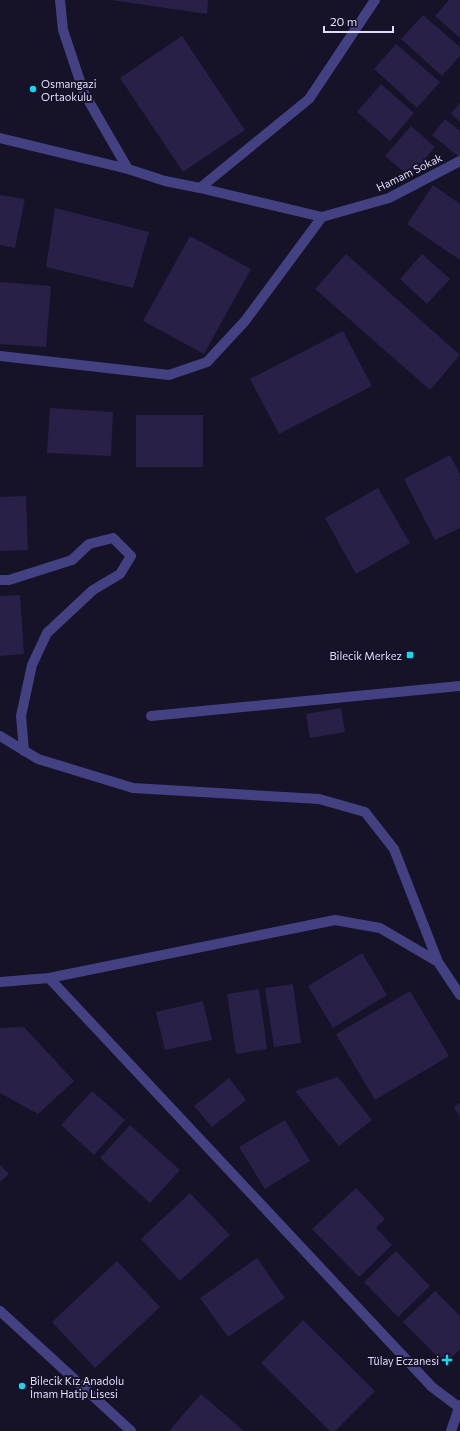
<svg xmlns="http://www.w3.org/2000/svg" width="460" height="1431" viewBox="0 0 460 1431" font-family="Commissioner,sans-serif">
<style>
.building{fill:#282047}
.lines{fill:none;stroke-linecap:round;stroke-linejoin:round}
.lane{stroke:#444183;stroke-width:10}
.street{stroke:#444183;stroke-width:10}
.poi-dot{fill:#18d7ec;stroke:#161228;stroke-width:1.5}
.labels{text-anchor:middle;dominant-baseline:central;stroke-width:4;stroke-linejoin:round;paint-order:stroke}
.poi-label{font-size:11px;fill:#dfdcfc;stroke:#161228;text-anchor:start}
.street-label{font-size:11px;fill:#dfdcfc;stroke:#161228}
</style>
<rect width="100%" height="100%" fill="#161228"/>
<path class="building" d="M111 0H208L207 14Z
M449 0H460V38L435 16Z
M423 15 460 47V56L442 76 401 39Z
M182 36 245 130 183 172 120 78Z
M396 44 440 82 417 108 374 69Z
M381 84 414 113 390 141 357 112Z
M460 103V122L451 113Z
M445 119 460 131V158L432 135Z
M411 126 435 147 410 177 385 156Z
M433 185 460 204V260L407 224Z
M0 195 25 199 15 248 0 245Z
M55 208 149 232 133 288 46 267Z
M190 236 251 269 204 354 143 321Z
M346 254 460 355 430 390 315 289Z
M422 254 450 279 427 304 400 279Z
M0 282 51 286 46 347 0 344Z
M343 331 372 386 279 434 250 379Z
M50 408 113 412 111 456 47 453Z
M136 415H203V467H136Z
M450 455 460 474V528L435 540 404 479Z
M378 488 410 543 356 574 325 518Z
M26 496 28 550 0 551V497Z
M20 595 24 654 0 656V596Z
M341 708 345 732 310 738 306 714Z
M362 953 387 995 333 1028 308 986Z
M293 984 301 1043 274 1047 265 988Z
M259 989 267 1049 236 1054 227 994Z
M410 991 449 1056 375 1100 336 1034Z
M203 1001 212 1040 165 1050 156 1012Z
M24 1027 74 1081 38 1114 0 1093V1028Z
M338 1077 372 1120 339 1146 295 1091Z
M229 1078 246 1100 212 1127 194 1106Z
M92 1091 125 1120 94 1155 61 1125Z
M460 1103V1117L454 1107Z
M285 1120 310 1161 265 1189 239 1147Z
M130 1125 180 1170 150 1203 100 1158Z
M0 1165 9 1174 0 1182Z
M356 1188 385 1219 376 1228 392 1245 359 1277 312 1229Z
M190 1193 230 1235 180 1281 141 1239Z
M396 1251 430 1286 398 1317 364 1282Z
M257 1258 285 1298 228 1337 200 1298Z
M117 1261 160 1307 95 1368 52 1322Z
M435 1291 460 1316V1349L445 1364 403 1322Z
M303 1320 375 1391 335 1431H330L261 1363Z
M201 1394 244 1431H169Z"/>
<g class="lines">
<path class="lane" d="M151 716 460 686"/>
<path class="street" d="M60 0 63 30 84 93 128 169
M0 138 128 169 165 181 200 188 322 217 389 198 460 161
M200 188 309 99 375 0
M0 356 169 375 207 362 245 321 322 217
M0 580H9L72 560 89 544 113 538 131 556 120 574 93 590 47 633 32 665 21 716 24 751
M0 736 38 759 133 788 319 799 365 812 394 849 438 962
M49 978 432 1387 460 1408
M0 982 49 978 335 920 380 928 438 962 460 995
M0 1311 131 1431
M451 1431 460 1405"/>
</g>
<g class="poi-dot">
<circle cx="33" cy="89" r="4"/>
<rect x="406" y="651" width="8" height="8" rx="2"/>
<path d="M445 1354h4v4h4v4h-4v4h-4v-4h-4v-4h4z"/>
<circle cx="22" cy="1386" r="4"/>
</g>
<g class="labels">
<g class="poi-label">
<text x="41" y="83">Osmangazi<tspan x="41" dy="13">Ortaokulu</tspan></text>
<text x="402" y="655" text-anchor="end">Bilecik Merkez</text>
<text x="439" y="1360" text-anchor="end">Tülay Eczanesi</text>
<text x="30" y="1380">Bilecik Kız Anadolu<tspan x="30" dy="13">İmam Hatip Lisesi</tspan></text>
</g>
<g class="street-label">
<text transform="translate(409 172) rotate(-26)">Hamam Sokak</text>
</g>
</g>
<path d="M324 26v6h69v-6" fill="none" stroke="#dfdcfc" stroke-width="2"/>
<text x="330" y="26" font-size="12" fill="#dfdcfc" stroke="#161228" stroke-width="3" paint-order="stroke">20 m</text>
</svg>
